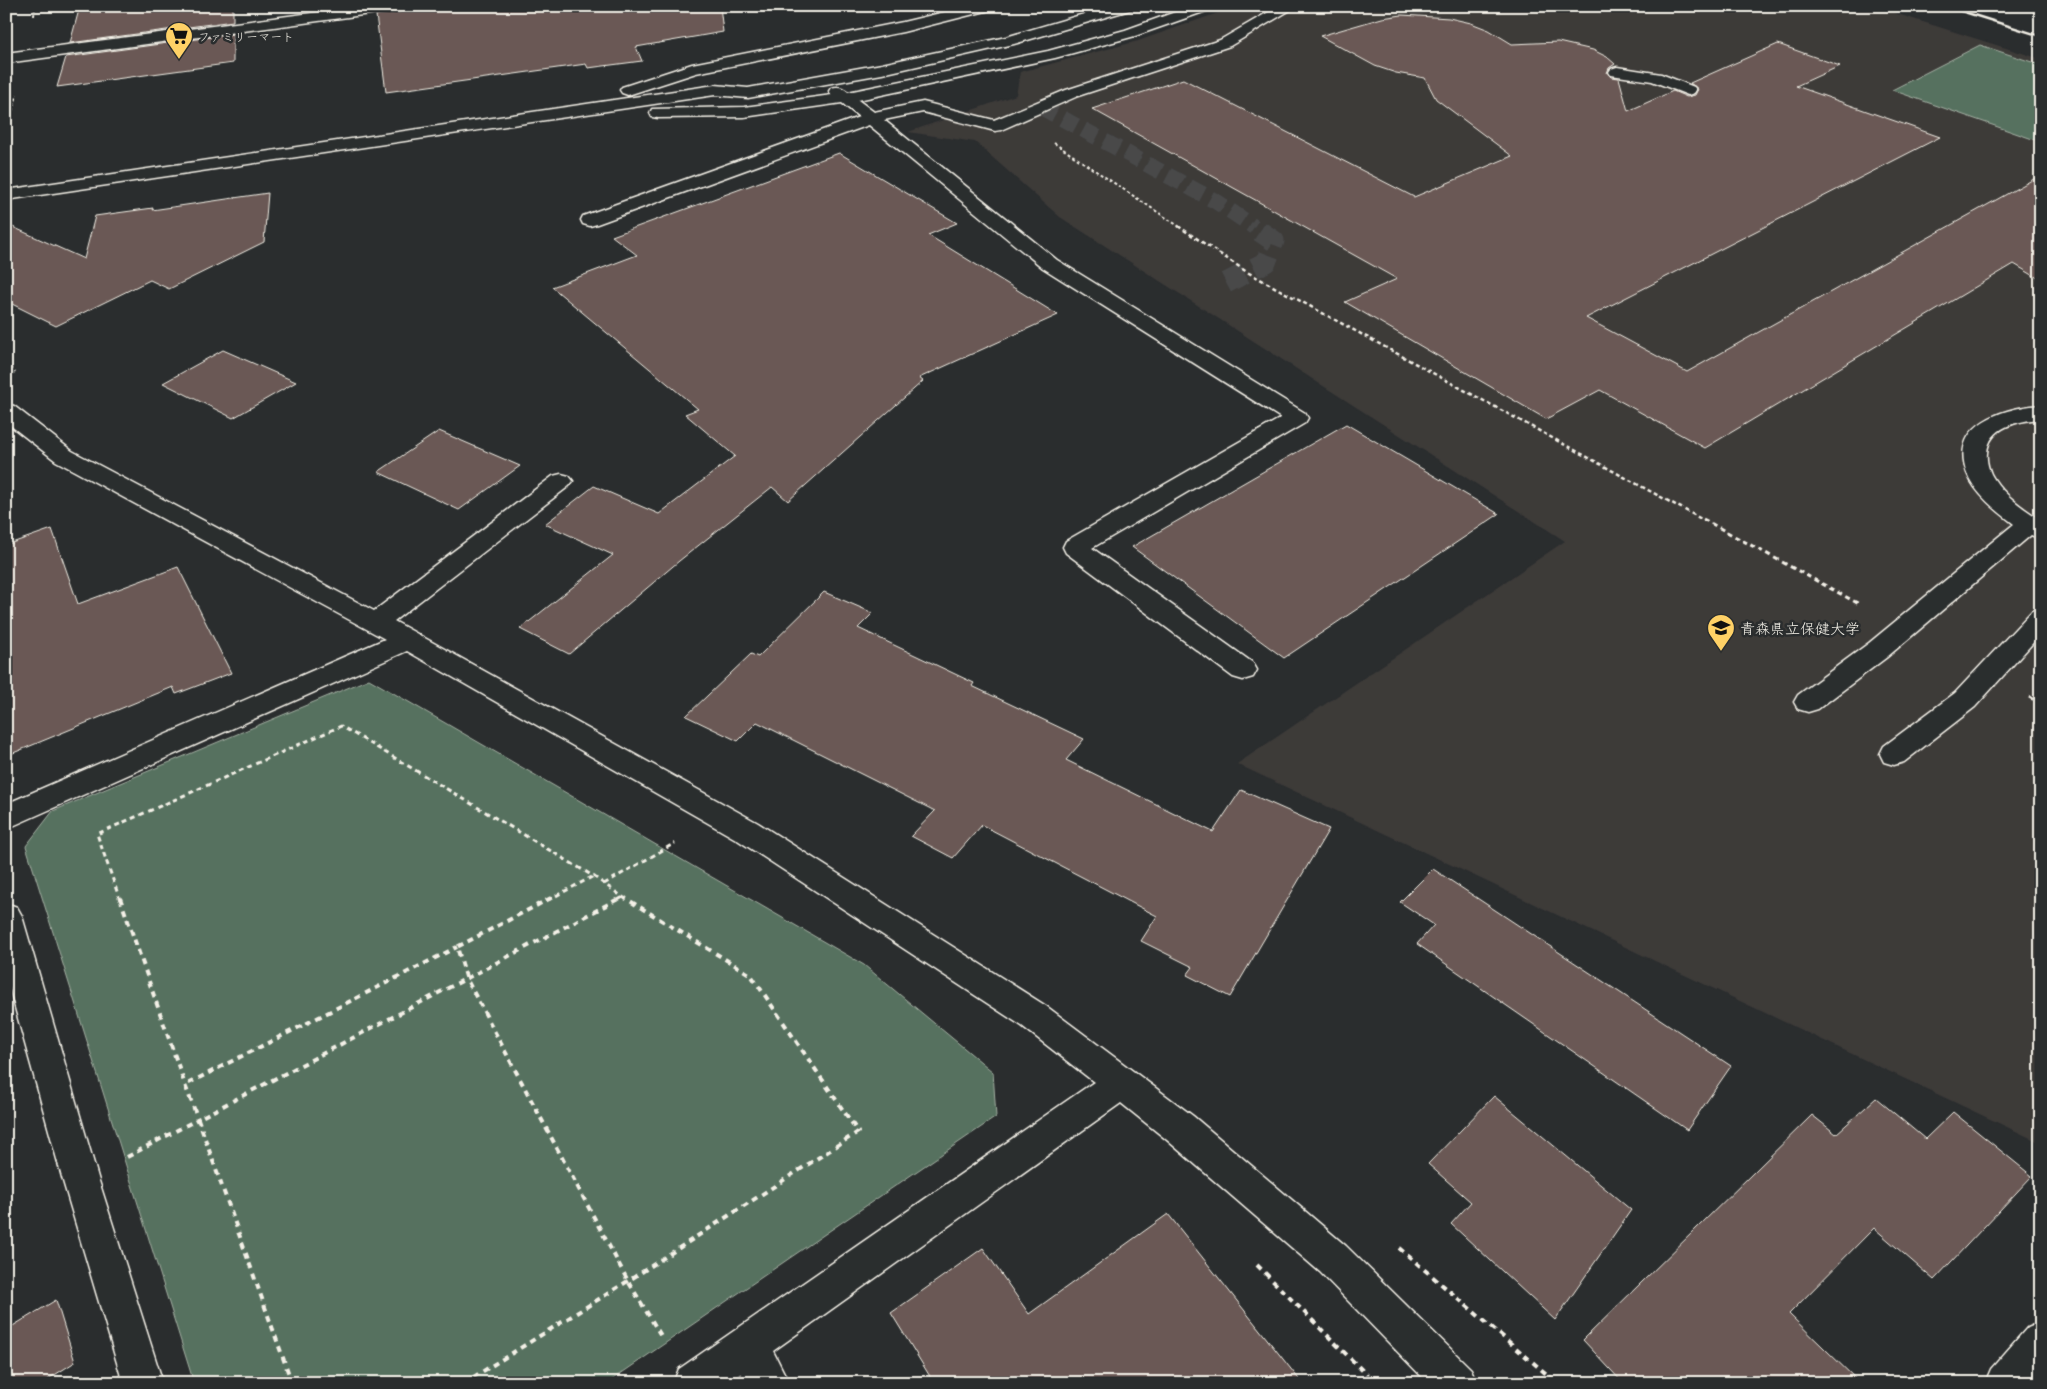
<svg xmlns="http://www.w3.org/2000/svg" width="2047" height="1389" viewBox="0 0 2047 1389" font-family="'Patrick Hand','Klee One',sans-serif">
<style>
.built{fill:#3d3a39}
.green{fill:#56715f;stroke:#a5b1a4}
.building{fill:#6a5954;stroke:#f4f1e8}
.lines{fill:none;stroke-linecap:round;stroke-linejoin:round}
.minor-tunnel-far1{stroke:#484a4a;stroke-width:16;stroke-dasharray:16 8;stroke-linecap:butt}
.minor-tunnel{stroke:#484a4a;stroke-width:21;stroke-dasharray:21 11;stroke-linecap:butt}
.minor-casing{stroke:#f4f1e8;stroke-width:3}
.path-far3{stroke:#f4f1e8;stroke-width:2;stroke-dasharray:3 2.5;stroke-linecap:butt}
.path-far2{stroke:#f4f1e8;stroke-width:2.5;stroke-dasharray:4 3;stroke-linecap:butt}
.path-far1{stroke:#f4f1e8;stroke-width:3;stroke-dasharray:5 4;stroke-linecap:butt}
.path{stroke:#f4f1e8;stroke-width:4;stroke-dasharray:6 5;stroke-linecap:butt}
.minor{fill:#2a2d2e;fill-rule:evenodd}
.rail{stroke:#f4f1e8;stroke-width:2.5}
.labels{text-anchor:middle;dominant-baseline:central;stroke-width:5;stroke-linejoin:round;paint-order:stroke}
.far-poi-label{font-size:12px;fill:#f4f1e8;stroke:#2a2d2e;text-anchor:start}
.poi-label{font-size:15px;fill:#f4f1e8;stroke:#2a2d2e;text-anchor:start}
</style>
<rect width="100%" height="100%" fill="#2a2d2e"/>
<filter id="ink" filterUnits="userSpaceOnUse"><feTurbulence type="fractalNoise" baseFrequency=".02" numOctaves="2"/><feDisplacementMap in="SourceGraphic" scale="10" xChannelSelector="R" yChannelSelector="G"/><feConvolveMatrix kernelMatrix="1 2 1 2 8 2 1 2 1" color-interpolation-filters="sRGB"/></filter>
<g filter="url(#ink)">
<path class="built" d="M1238 6H1872L2041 59V1143L1237 764 1565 541 1060 217 975 142 908 132 1016 95 1020 72 1138 41Z"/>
<path class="green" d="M1980 45 2041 65V142L1892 90Z
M369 679 864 965 993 1072 996 1117 607 1383H194L26 846 53 811Z"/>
<path class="building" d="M80 6H233V21L70 43Z
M409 6H720L723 32 636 47 642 61 588 68 586 64 386 92 376 15 400 12Z
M1402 15 1449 18 1471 23 1489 30 1512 44 1558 42 1593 50 1607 57 1615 64 1609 68 1607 73 1611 77 1619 78 1628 111 1673 91 1687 97 1695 95 1698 89 1690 83 1778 44 1840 66 1796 86 1940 137 1586 318 1687 372 2041 175V280L2014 264 1705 448 1600 390 1546 419 1345 302 1397 279 1092 109 1183 79 1414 197 1512 156 1436 99 1425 78 1396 73 1375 66 1320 36 1382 18Z
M233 34V63L57 87 66 57Z
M839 153 957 223 928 235 1058 315 919 378 923 381 788 501 772 487 679 561 569 654 520 629 613 555 545 524 594 486 659 514 735 456 685 414 698 409 552 287 637 255 612 236Z
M268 193 264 242 169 289 150 280 56 326 6 301V224L84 259 95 216 153 208 152 210Z
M223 350 296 382 233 418 163 383Z
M1346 424 1499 514 1284 658 1132 547Z
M439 431 520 466 459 510 378 472Z
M52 529 78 604 178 567 231 673 176 694 173 687 6 756V545Z
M824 592 873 613 858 628 974 683 972 686 1084 739 1066 760 1213 832 1241 790 1329 829 1230 997 1187 975 1193 967 1141 941 1157 916 982 825 953 858 911 836 935 811 757 722 738 741 686 716 751 654 758 657Z
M1433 869 1731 1066 1687 1130 1417 944 1434 925 1400 902Z
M1494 1096 1631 1210 1555 1320 1451 1224 1471 1202 1428 1164Z
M1876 1098 1925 1139 1953 1112 2032 1176 1934 1280 1874 1228 1789 1314 1860 1383H1623L1583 1340 1812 1115 1836 1134Z
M1168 1214 1302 1383H934L891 1313 983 1248 1029 1314Z
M56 1300 75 1362 42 1383H6V1330Z"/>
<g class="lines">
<path class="minor-tunnel-far1" d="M1041 107 1217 202 1254 227"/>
<path class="minor-tunnel" d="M1226 283 1266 262 1274 241 1252 226"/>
<defs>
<path id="minor" d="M365 6H407L400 10 6 63V53Z
M970 6H996L994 9 903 32 696 73 628 95 622 93 620 90 622 87 692 64 903 22Z
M1111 6H1135L1133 9 1014 44 882 74 748 98 715 95 6 200V190L715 85 748 88 882 64 1006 37Z
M1192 6H1214L1212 9 1135 36 1055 58 858 100 874 112 923 102 994 120 1066 90 1220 40 1279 6H1297L1230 46 1078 96 1001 130 995 131 923 112 884 120 1057 260 1305 413 1308 418 1305 423 1092 548 1253 663 1257 670 1253 677 1243 680 1233 677 1066 553 1063 547 1066 541 1281 418 1043 268 869 125 597 224 590 226 583 224 581 220 583 216 859 117 842 103 744 117 658 118 652 117 650 113 652 109 744 107 832 95 829 91 831 88C839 86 842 87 848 92L1048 51 1125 30Z
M1617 67 1661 74 1694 87 1696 90 1694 93 1688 95 1652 81 1611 75 1609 72 1611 69Z
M6 404 14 406 72 451 374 611 553 476 561 474 569 476 573 481 569 486 394 621 758 823 1046 1006 1193 1116 1346 1246 1471 1369 1477 1383H1428L1320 1272 1167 1140 1121 1103 773 1351 789 1383H746L741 1373 728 1383H673L679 1369 1094 1082 1022 1026 736 839 407 651 6 829V804L385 639 56 461 6 422Z
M2041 405V419C2019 421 1989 426 1987 453 1986 461 1989 472 1994 479 2005 496 2024 509 2041 520V539L2031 535 1887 657 1818 709 1808 712 1798 709 1794 702 1798 695 1869 643 2014 524C1997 511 1975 494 1967 473 1949 424 2004 408 2041 405Z
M2041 608V634L1975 707 1904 762 1894 765 1884 762 1880 754 1884 746 1955 693 2032 611Z
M6 903 17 907 22 916 99 1181 163 1383H123L63 1181 6 975Z
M2041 1322V1372L2032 1383H1985L1991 1369 2027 1328Z"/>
</defs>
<use href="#minor" class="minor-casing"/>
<path class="path-far3" d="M34 16 35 6
M6 132 17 95
M1054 143 1180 227"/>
<path class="path-far2" d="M1178 226 1247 272 1705 521
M6 361 15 373"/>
<path class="path-far1" d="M1703 519 1861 605
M2029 697 2041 704
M604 884 675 843
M120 900 97 834 341 726 593 876 627 900
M548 900 592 877
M618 900 623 897"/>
<path class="path" d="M120 898 185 1085
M551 898 457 947 467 980 628 1281 663 1339
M127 1157 198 1119 185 1085 457 947
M1399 1248 1557 1383
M1257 1265 1375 1383
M292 1383 198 1119 620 898
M464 1383 628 1281 858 1132 751 975 625 898"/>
<use href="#minor" class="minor"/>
<path class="rail" d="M1945 6 2041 36"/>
</g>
</g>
<defs>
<symbol id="supermarket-pin" viewBox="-11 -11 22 30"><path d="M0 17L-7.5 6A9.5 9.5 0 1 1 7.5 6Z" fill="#ffd166" stroke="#2a2d2e"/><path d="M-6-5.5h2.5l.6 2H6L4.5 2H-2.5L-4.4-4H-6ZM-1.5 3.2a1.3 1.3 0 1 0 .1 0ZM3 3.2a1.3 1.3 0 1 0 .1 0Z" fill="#111"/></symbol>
<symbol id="university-pin" viewBox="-11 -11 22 30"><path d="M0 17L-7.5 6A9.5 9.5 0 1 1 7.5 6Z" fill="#ffd166" stroke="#2a2d2e"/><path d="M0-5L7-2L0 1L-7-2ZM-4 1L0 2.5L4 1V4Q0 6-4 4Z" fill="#111"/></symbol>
</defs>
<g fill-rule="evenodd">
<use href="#supermarket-pin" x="163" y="20" width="32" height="43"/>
<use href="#university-pin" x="1705" y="612" width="32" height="43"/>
</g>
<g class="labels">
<g class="far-poi-label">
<text x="198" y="36">ファミリーマート</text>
</g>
<g class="poi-label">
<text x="1740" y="628">青森県立保健大学</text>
</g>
</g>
<rect width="2047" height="1389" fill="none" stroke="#2a2d2e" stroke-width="25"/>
<rect x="12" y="12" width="2022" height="1364" fill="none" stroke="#f4f1e8" stroke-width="2" filter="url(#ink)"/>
</svg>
